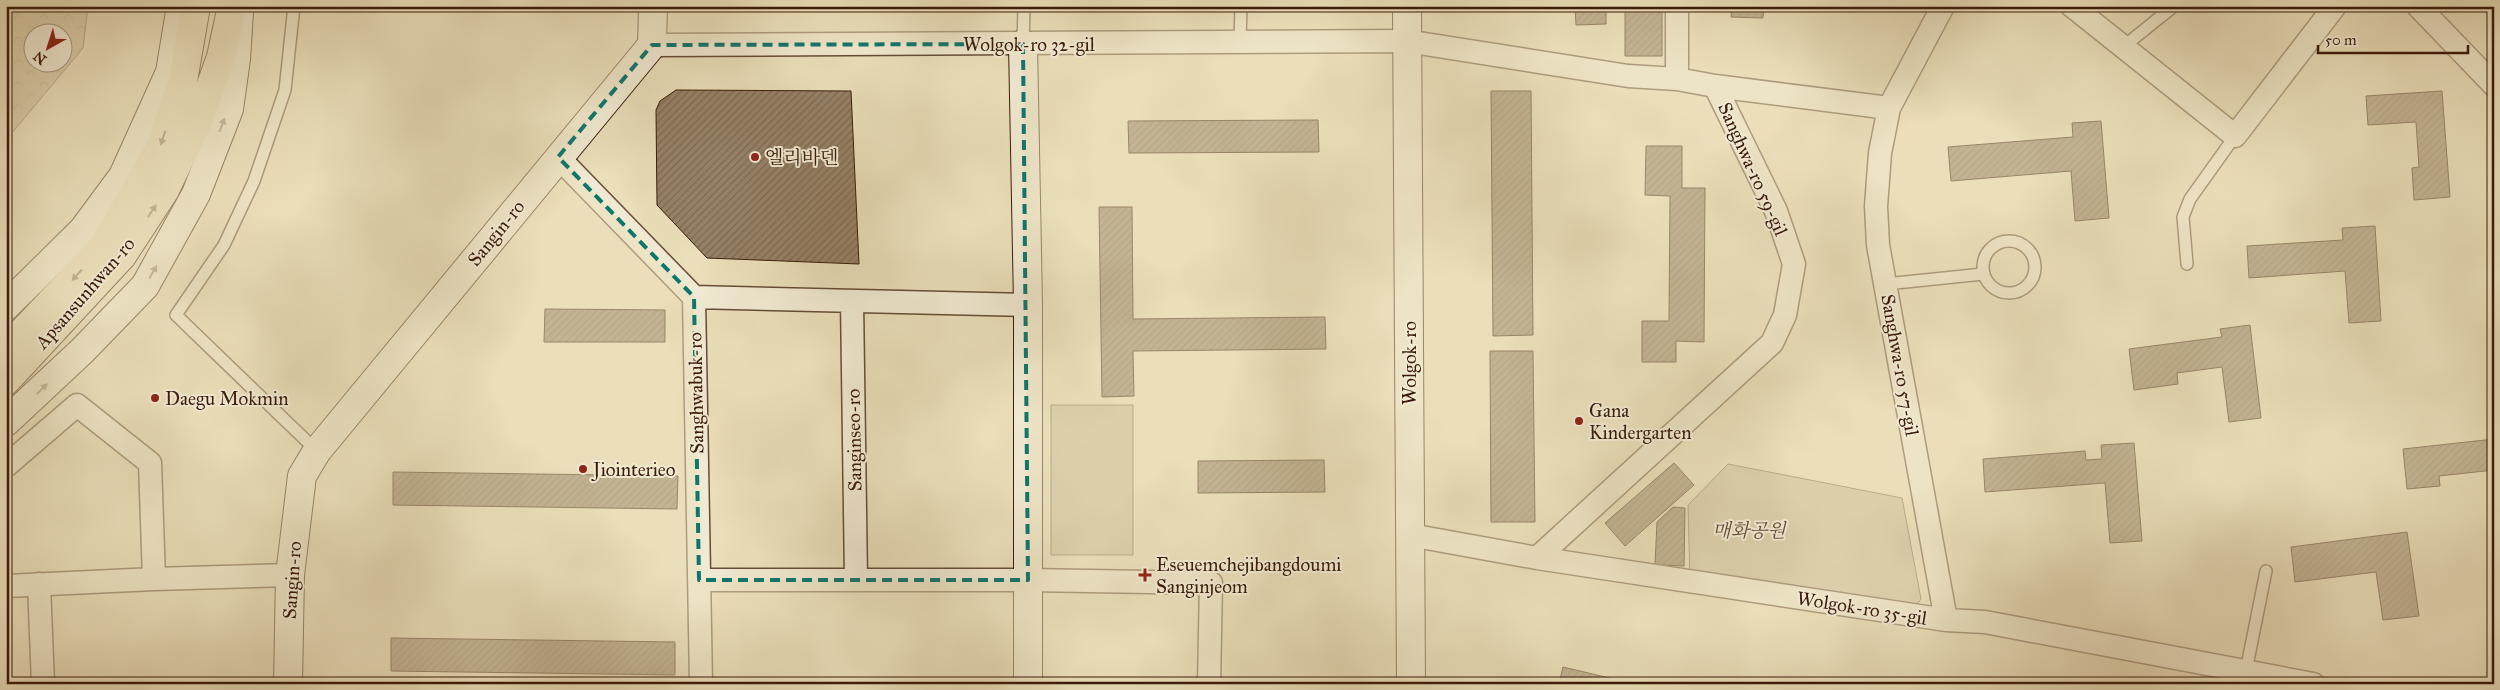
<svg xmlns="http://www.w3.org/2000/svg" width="2500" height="690" viewBox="0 0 2500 690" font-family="'IM FELL Great Primer','Noto Serif KR',serif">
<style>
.green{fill:#ccbe9c;stroke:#836c53}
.forest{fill:url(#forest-crowns);stroke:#836c53;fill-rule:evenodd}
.building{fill:url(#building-hatch);stroke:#3a1b0a}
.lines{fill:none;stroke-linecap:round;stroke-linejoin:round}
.lane-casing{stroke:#664c36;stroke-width:14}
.street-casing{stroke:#664c36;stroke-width:25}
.secondary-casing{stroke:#3a1b0a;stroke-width:30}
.highway-casing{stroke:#3a1b0a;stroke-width:30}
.lane{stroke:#f1ead2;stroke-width:11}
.street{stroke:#f1ead2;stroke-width:22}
.secondary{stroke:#f1ead2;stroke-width:28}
.highway{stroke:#eadfba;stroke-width:28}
.oneway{fill:#9f8d78}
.oneway2{fill:#927d62}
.marked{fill:none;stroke:#0f766e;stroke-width:4;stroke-dasharray:10 6;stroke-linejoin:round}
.poi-dot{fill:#8f2418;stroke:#f1ead2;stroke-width:2}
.labels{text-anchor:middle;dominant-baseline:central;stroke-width:4;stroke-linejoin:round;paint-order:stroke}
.street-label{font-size:19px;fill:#3a1b0a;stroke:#f1ead2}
.poi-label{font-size:19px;fill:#3a1b0a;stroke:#f1ead2;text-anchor:start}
.park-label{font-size:19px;font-style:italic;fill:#664c36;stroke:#f1ead2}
</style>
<defs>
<pattern id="forest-crowns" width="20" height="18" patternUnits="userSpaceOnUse" patternTransform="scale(1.25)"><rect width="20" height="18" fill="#ccbe9c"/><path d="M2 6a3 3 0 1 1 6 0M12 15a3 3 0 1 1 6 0" fill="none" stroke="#b0a385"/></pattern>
<pattern id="building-hatch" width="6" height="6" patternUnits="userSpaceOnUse" patternTransform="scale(1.25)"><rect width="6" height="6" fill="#968166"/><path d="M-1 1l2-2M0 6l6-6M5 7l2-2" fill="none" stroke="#7b6952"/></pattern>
</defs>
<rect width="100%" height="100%" fill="#eadfba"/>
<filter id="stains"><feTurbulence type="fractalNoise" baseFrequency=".004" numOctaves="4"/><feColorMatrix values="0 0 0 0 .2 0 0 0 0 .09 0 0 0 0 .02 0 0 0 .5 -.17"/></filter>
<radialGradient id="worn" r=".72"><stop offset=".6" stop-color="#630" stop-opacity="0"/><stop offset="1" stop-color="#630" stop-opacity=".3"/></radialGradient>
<path class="green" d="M1051 405H1133V555H1051Z
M1728 464 1902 498 1921 599 1909 615 1690 582 1688 505Z"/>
<path class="forest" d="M6 6H88L83 48 6 140ZM32 32H62V62H32Z"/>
<path class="building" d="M1575 6H1606V24L1576 25Z
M1625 6H1662V56H1625Z
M1732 6H1764L1763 18 1731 17Z
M676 90 851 91 859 264 707 258 657 205 656 110 660 101Z
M1491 91H1531L1533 335 1493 336Z
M2442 91 2450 197 2414 200 2412 168 2419 167 2416 122 2368 125 2366 96Z
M1318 120 1319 152 1129 153 1128 121Z
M2101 121 2109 218 2075 221 2071 171 1951 181 1948 147 2073 137 2072 123Z
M1646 146H1682V188H1705L1704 342 1676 341V362H1642V321H1669L1670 196 1645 195Z
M1099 207H1132L1133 319 1325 317 1326 349 1133 351 1134 396 1102 397Z
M2375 226 2381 321 2349 323 2345 271 2249 278 2247 246 2343 240 2342 228Z
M545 309 665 310V342H544Z
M2250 325 2261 418 2229 422 2222 367 2177 373 2178 384 2134 390 2129 349 2222 337 2220 329Z
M1490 351H1533L1535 522H1491Z
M2494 439V470L2439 476 2440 486 2407 489 2403 449Z
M2134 443 2142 541 2110 543 2105 483 1985 492 1983 459 2085 451 2086 460 2102 459 2101 445Z
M1324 460 1325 492 1198 493V461Z
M1674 463 1694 485 1625 546 1605 523Z
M393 472 678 476 677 509 393 505Z
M1673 507 1685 508 1684 566 1655 565 1657 522Z
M2407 532 2419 616 2383 620 2376 572 2295 582 2291 547Z
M391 638 675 642V675L391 671Z
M1563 667 1635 684H1559Z"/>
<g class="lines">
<defs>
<path id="lane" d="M294 6 285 90 254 181 224 245 176 315 317 451
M1240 42 1241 6
M1023 44 1024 6
M2123 47 2174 6
M1983 267a26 26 0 1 1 52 0a26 26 0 1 1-52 0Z
M2187 264 2183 217 2190 199 2235 136
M1886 284 1983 274
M2246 671 2266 571"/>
<path id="street" d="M1943 6 1889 108 1880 153 1876 206 1878 245 1946 620
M2072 6 2235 136 2335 6
M2418 6 2494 85
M652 45 1406 41 1628 76 1677 79
M1715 86 1889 108
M558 157 694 297 701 684
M694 297 1028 305
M852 301 856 580
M6 466 77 405 150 463 154 579
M1410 535 1537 558 1946 620 1985 622 2313 684
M1537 558 1772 343 1785 315 1794 264 1776 211 1715 86 1677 79V6
M699 580H1028L1211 583 1209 684
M39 584 43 684
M6 586 154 579 290 575"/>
<path id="secondary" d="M1407 6 1411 684
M1023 44 1028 305V684
M6 306 83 230 123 176 170 72 181 6
M6 422 82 351 145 286 196 194 229 109 236 59 239 12
M288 684 290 575 302 476 317 451 652 45 653 6"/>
<path id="highway" d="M6 349 104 246 160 148 183 81 196 6
M6 381 122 256 165 190 198 121 221 57 232 6"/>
</defs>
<use href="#lane" class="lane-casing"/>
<use href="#street" class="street-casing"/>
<use href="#secondary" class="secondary-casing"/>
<use href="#highway" class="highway-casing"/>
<use href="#lane" class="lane"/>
<use href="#street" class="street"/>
<use href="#secondary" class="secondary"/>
<use href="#highway" class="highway"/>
</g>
<defs><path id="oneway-solid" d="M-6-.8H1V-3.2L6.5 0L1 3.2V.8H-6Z" transform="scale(1.25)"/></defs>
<g class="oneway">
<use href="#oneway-solid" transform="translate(222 125) rotate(-69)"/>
<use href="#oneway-solid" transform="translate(153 272) rotate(-61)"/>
<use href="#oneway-solid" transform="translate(42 389) rotate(-44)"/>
</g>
<g class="oneway2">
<use href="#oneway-solid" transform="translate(163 138) rotate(109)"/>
<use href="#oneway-solid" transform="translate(152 211) rotate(-57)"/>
<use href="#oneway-solid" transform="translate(77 275) rotate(133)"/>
</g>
<path d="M0 0H2500V690H0ZM1023 44 1028 580H699L694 297 558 157 652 45Z" fill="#eadfba" fill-opacity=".55" fill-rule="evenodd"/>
<path class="marked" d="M1023 44 1028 580H699L694 297 558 157 652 45Z"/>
<g class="poi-dot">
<circle cx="755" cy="157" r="5"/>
<circle cx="155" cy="398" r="5"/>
<circle cx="1579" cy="421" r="5"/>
<circle cx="583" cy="469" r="5"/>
<path d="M1142.5 567.5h5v5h5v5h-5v5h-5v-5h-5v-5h5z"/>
</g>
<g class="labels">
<g class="street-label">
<text x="1029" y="44">Wolgok-ro 32-gil</text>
<text transform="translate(1753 169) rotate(66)">Sanghwa-ro 59-gil</text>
<text transform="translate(496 233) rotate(-51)">Sangin-ro</text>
<text transform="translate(85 293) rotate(-49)">Apsansunhwan-ro</text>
<text transform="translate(1409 363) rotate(-90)">Wolgok-ro</text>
<text transform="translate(1900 365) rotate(80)">Sanghwa-ro 57-gil</text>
<text transform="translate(696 393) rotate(-91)">Sanghwabuk-ro</text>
<text transform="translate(854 440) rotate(-91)">Sanginseo-ro</text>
<text transform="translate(292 580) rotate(-86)">Sangin-ro</text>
<text transform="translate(1862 608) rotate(9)">Wolgok-ro 35-gil</text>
</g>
<g class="poi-label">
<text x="765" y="157">엘리바덴</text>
<text x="165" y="398">Daegu Mokmin</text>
<text x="1589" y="410">Gana<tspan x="1589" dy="22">Kindergarten</tspan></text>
<text x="593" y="469">Jiointerieo</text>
<text x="1156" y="564">Eseuemchejibangdoumi<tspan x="1156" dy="22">Sanginjeom</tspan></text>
</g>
<g class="park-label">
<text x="1749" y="530">매화공원</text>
</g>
</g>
<rect width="2500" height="690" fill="none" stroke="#eadfba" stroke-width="25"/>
<rect x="8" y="8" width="2485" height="675" fill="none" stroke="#3a1b0a" stroke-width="2.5"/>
<rect x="12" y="12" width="2475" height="665" fill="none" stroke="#3a1b0a"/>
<g transform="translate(48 48) rotate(219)"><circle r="24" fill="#f1ead2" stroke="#a89782"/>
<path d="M0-4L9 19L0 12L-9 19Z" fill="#8f2418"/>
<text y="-8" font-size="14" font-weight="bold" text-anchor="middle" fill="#3a1b0a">N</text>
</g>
<path d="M2318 45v8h150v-8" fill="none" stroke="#3a1b0a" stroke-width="2.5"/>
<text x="2325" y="45" font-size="15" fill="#3a1b0a" stroke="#f1ead2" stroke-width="4" paint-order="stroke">50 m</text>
<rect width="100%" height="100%" filter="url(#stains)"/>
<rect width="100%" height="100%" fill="url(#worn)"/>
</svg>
